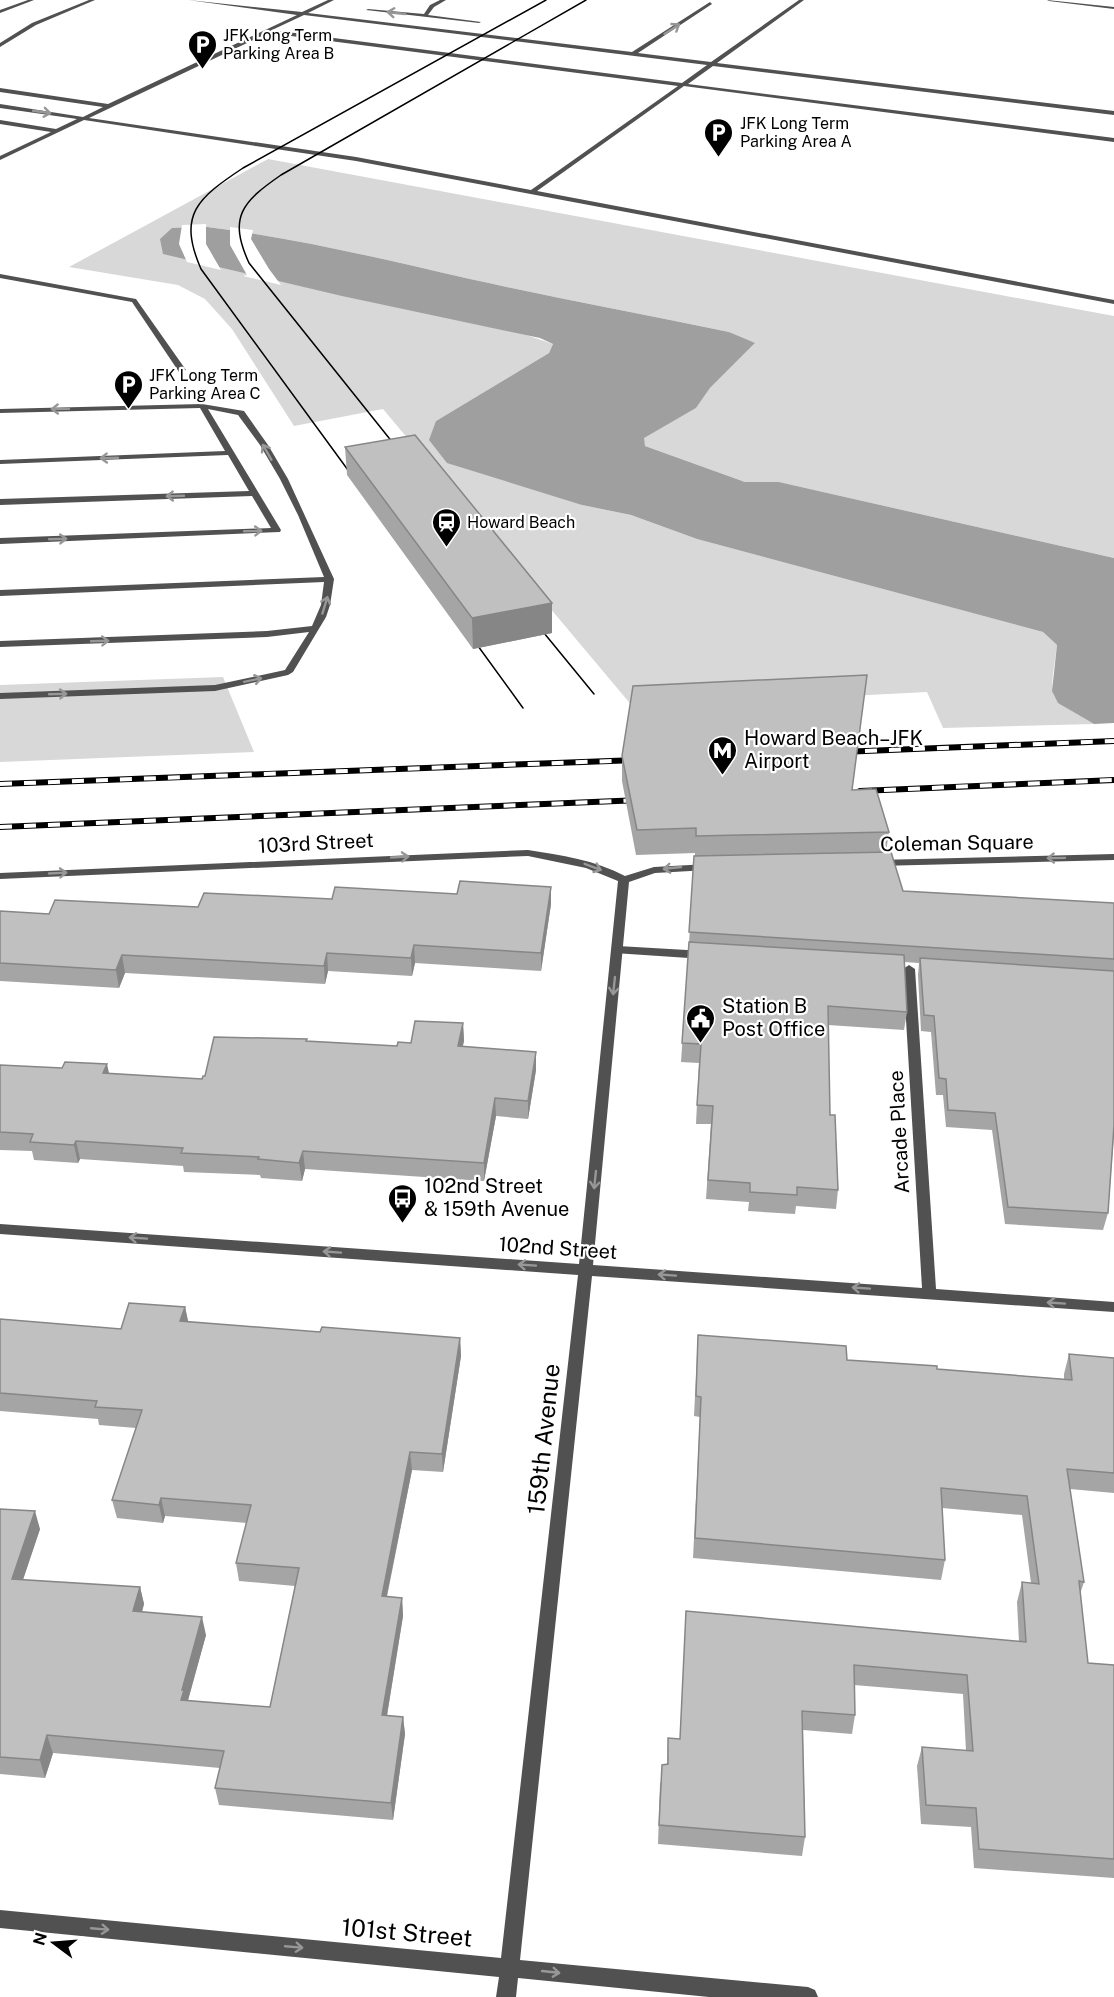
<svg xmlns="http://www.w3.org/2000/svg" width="1114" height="1997" viewBox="0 0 1114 1997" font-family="'Public Sans',sans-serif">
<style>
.green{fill:#d8d8d8}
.water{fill:#9f9f9f}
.pier{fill:#fff}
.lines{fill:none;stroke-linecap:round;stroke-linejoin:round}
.lane{fill:#515151;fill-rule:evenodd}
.street{fill:#515151;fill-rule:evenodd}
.tram{stroke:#000;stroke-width:1.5}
.rail-casing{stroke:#000;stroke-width:6}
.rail{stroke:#fff;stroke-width:4;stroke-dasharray:12;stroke-linecap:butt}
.wall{fill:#a5a5a5}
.shaded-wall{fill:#868686}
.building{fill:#c0c0c0;stroke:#868686;stroke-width:1.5}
.oneway{stroke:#979797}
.labels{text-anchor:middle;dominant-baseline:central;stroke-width:4.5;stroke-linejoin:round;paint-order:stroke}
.far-poi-label{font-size:16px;fill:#000;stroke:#fff;text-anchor:start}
.poi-label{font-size:20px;fill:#000;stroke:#fff;text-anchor:start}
.street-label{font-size:20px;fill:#000;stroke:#fff}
.near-street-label{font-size:24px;fill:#000;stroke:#fff}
</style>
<rect width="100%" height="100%" fill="#fff"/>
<path class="green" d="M268 159 1114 316V558L779 482H745L645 446 643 438 696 408 710 388 754 344 729 332C643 314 556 298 470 279 383 259 296 238 207 227L553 344 549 353 436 421 582 505 631 515 697 539 1043 632 1057 645C1050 701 1044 695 1094 724L943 728 927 692 633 707 383 409 294 426 232 329 205 299 178 285 69 267Z
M223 677 254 752 0 762V685Z"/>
<path class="water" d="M207 227C296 238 383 259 470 279 556 298 643 314 729 332L755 343 710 388 696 408 644 438 645 446 745 482H779L1114 558V723L1094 724 1058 703 1052 691 1057 645 1043 632 697 539 631 515 582 505 447 463 429 440 436 421 549 353 553 344 540 338 342 296 163 254 160 239 172 228Z"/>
<path class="pier" d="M206 224V244L221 270 187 262 179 244 182 225Z
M230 227 253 230 251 239 269 269 281 285 243 276 247 275 230 245Z"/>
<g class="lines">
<path class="lane" d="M89 0H95L36 25 0 47V43L32 23Z
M188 0 302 12 328 0H334L308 13 632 52 710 2 712 4 638 53 711 62 799 0H804L717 63 1114 111V115L713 66 688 84 1114 138V142L684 86 537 191 1114 300V304L356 161 84 120 0 160V156L51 132 0 124V120L56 129 77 119 0 108V104L83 117 103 107 0 92V88L108 104 297 15ZM304 15 707 65 682 83 272 30ZM268 33 678 86 531 190 356 157 89 118Z
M440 0H446L434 7 428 15 481 22 479 23 366 10 368 9 424 14 430 5Z
M1047 0 1114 7V9L1049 1Z
M0 274 136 299 186 370 179 372 132 302 0 278Z
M202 404 244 411 268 445 288 479 334 579 330 605 326 617 293 672 288 675 215 691 0 699V693L215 685 285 670 309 632 267 637 0 647V641L267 631 312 626 321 605 324 582 0 596V590L324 577 298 515 280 479 260 445 238 415 208 409 281 530 280 532 0 544V538L271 528 252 496 0 505V499L249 491 228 455 0 464V460L225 451 200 408 0 413V409Z
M618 946 704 951 710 955 704 959 614 953 612 950 614 947Z"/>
<path class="street" d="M28 0H34L0 13V10Z
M528 850C561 855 595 860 625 876L654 867 708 864 714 867 708 870 655 873 629 882 593 1265 922 1288 903 969 909 965 915 969 936 1289 1114 1302V1312L592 1276 520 1960 808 1987 815 1990 818 1997H709L518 1978 516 1997H496L499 1977 0 1928V1910L501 1958 578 1275 0 1234V1224L579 1264 618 881 586 868 528 856 0 879V873Z
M1114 854V860L878 866 872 863 878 860Z"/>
<path class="tram" d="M401 453 249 263C228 217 242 202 281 175L586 0
M356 481 201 269C177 214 198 198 243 168L546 0
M535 622 594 694
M470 635 523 708"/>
<defs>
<path id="rail" d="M841 752 1114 741
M0 784 637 760
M860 791 1114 780
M0 827 641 800"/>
</defs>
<use href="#rail" class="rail-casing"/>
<use href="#rail" class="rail"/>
</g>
<path class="wall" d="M345 447 552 603V633L473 649 347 475Z
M622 756 853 790 889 832 886 852 903 891 1114 903V1135L1108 1213 1103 1230 1005 1224 992 1130 946 1127 943 1095H936L931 1032 921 1031 918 975 919 963 904 962 907 1012 904 1030 828 1025 830 1115 838 1190 836 1209 796 1206 795 1214 748 1211 749 1202 706 1199 711 1124H696L699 1063 681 1062 695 853 636 855 622 781Z
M551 887V904L541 971 415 963 412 976 328 971 325 984 125 973 119 988 0 981V911L49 914 198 907 332 899 457 894Z
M463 1023 464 1041 462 1047 536 1070 528 1119 496 1116 484 1181 305 1169 302 1181 261 1178 260 1175 184 1172 183 1166 80 1159 78 1163 34 1160 32 1151 0 1150V1065L109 1074 202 1079 205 1076 307 1041 397 1046 411 1043Z
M185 1307 188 1322 320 1332 460 1338 461 1356 443 1472 412 1470 387 1597 402 1598 403 1616 387 1716 403 1717 405 1734 393 1820 219 1805 215 1788 220 1768 53 1753 45 1778 0 1774V1509L40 1529 23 1580 140 1587 144 1604 142 1612 206 1635 188 1701 270 1707 295 1586 239 1581 236 1563 247 1523 165 1516 163 1523 117 1518 112 1500 136 1428 99 1425 98 1419 0 1411V1319L121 1329Z
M698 1335 847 1360 937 1369 1064 1379V1374L1069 1354 1114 1358V1493L1070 1489 1084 1582 1080 1594 1088 1663 1114 1665V1878L974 1868 971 1827 921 1824 917 1766 922 1747 966 1751 963 1694 854 1685 855 1715 852 1734 803 1730 805 1837 802 1856 658 1844 660 1784 667 1764 668 1738 680 1739 686 1611 1019 1642 1017 1602 1022 1582 1031 1583 1022 1515 942 1508 945 1560 941 1580 693 1558 700 1417 694 1416Z"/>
<path class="shaded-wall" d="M552 603V633L473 649 472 618Z
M551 887V904L541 971V953Z
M414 945 415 963 412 976 411 958Z
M327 953 328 971 325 984 324 966Z
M122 955 125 973 119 988 116 970Z
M463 1023 464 1041 459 1064 458 1046Z
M536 1052V1070L528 1119V1101Z
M107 1064 111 1082 103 1073Z
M495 1098 496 1116 484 1181V1163Z
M76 1141 80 1159 78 1163 74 1145Z
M303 1151 305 1169 302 1181 299 1163Z
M185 1307 189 1325 180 1321Z
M460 1338 461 1356 443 1472 442 1454Z
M410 1452 412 1470 383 1614 382 1596Z
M161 1498 165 1516 163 1523 159 1505Z
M35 1511 40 1529 17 1597 12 1579Z
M140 1587 144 1604 137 1629 133 1611Z
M402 1598 403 1616 384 1733 382 1715Z
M202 1617 206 1635 187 1703 181 1700 182 1690Z
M403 1717 405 1734 393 1820 391 1803Z
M47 1735 53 1753 45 1778 40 1760Z"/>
<path class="building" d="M415 435 552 603 472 618 345 447Z
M867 675 852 790 876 789 889 832 696 836V828L637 830 622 756 633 686Z
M891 852 903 891 1114 903V959L689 932 694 856Z
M460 881 551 887 541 953 414 945 411 958 327 953 324 966 122 955 116 970 0 963V911L49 914 55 900 198 907 204 893 332 899 335 887 457 894Z
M689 942 904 955 907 1012 828 1006 830 1115H835L838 1190 797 1187V1195L750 1192V1183L708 1180 713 1106 697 1105 701 1044 682 1043Z
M920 958 1114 971V1125L1108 1213 1008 1207 995 1113 948 1110 946 1079 939 1078 934 1016 924 1015Z
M415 1021 463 1023 458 1046 536 1052 528 1101 495 1098 484 1163 303 1151 299 1163 258 1159 259 1157 181 1153 183 1148 76 1141 74 1145 30 1142 33 1134 0 1132V1065L62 1068 65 1062 107 1064 103 1073 202 1079 203 1076H205L214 1037 307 1039 306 1041 397 1046 398 1042 411 1043Z
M129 1303 185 1307 180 1321 320 1332 322 1327 460 1338 442 1454 410 1452 382 1596 402 1598 382 1715 403 1717 391 1803 215 1788 224 1751 47 1735 40 1760 0 1757V1509L35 1511 12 1579 140 1587 133 1611 202 1617 182 1690H184L181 1700 270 1707 299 1568 236 1563 251 1505 161 1498 159 1505 112 1500 142 1410 95 1407 97 1401 0 1393V1319L121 1329Z
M698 1335 846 1346 847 1360 937 1366V1369L1072 1380 1069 1354 1114 1358V1473L1067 1469 1084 1582 1079 1581 1088 1663 1114 1665V1859L979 1849 976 1808 926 1805 922 1747 973 1751 967 1675 854 1665 855 1715 802 1711 805 1837 659 1825 662 1765 668 1764V1738L680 1739 686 1611 1026 1642 1022 1582 1039 1584 1027 1496 941 1488 945 1560 695 1538 701 1397 696 1396Z"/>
<defs><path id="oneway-shaft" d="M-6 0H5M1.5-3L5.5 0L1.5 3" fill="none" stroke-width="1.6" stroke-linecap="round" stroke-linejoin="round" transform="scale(1.5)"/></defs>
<g class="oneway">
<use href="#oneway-shaft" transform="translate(396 13) rotate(-174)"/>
<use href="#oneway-shaft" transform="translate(672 29) rotate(-33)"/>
<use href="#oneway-shaft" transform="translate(42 112) rotate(8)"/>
<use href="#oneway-shaft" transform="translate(60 409) rotate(179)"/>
<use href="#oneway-shaft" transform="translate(267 452) rotate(-120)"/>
<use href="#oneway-shaft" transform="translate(109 458) rotate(178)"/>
<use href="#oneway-shaft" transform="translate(175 496) rotate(178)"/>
<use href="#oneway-shaft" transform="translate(253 531) rotate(-2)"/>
<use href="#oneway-shaft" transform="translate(58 539) rotate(-2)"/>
<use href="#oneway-shaft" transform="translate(325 605) rotate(-73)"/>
<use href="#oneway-shaft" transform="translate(100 641) rotate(-2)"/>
<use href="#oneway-shaft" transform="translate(253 680) rotate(-12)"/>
<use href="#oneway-shaft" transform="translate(58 694) rotate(-2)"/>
<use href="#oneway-shaft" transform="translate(400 857) rotate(-3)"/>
<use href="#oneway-shaft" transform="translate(1056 858) rotate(179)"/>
<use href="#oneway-shaft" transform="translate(593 867) rotate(21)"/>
<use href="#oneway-shaft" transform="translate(672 868) rotate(174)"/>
<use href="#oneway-shaft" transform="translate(58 873) rotate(-3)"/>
<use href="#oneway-shaft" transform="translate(614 986) rotate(96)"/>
<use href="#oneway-shaft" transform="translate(595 1180) rotate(96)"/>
<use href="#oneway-shaft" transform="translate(138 1238) rotate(-176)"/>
<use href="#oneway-shaft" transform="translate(332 1252) rotate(-176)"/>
<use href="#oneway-shaft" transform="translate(527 1265) rotate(-176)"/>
<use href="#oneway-shaft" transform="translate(667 1275) rotate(-176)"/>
<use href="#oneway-shaft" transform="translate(861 1288) rotate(-176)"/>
<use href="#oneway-shaft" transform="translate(1056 1303) rotate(-176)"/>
<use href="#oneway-shaft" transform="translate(100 1929) rotate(5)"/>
<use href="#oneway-shaft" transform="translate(294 1947) rotate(5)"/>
<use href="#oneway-shaft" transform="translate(551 1972) rotate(6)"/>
</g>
<defs>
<symbol id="parking-pin" viewBox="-11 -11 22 30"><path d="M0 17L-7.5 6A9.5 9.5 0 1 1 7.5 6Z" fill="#000" stroke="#fff"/><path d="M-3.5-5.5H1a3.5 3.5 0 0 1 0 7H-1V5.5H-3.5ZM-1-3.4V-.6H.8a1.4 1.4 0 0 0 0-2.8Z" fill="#fff"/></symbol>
<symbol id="station-pin" viewBox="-11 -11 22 30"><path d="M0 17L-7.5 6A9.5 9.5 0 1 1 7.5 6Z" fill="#000" stroke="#fff"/><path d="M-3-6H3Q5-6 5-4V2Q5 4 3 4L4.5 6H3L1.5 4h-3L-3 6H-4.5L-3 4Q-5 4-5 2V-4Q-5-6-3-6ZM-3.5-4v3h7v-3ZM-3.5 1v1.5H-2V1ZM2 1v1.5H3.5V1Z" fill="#fff"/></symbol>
<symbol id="metro-pin" viewBox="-11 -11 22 30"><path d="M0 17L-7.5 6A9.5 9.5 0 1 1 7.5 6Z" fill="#000" stroke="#fff"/><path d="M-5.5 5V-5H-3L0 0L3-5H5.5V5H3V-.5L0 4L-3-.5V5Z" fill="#fff"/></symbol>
<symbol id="civic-pin" viewBox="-11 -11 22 30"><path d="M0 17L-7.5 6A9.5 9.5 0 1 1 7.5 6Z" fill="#000" stroke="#fff"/><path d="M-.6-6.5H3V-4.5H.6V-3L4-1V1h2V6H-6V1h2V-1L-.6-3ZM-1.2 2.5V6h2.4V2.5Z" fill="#fff"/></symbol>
<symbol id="bus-pin" viewBox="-11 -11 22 30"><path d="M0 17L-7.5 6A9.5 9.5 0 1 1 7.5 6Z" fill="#000" stroke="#fff"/><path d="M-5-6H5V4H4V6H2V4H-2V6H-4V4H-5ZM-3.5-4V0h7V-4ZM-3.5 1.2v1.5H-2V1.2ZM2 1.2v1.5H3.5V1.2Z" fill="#fff"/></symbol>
</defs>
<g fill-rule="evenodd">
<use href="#parking-pin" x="186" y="28" width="33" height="45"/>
<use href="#parking-pin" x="702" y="116" width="33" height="45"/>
<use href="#parking-pin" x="112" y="368" width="33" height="45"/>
<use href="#station-pin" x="430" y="506" width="33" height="45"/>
<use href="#metro-pin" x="706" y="734" width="33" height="45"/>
<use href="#civic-pin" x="684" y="1002" width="33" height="45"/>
<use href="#bus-pin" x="386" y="1182" width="33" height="45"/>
</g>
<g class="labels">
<g class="far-poi-label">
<text x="223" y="35">JFK Long Term<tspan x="223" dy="18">Parking Area B</tspan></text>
<text x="740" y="123">JFK Long Term<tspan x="740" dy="18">Parking Area A</tspan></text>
<text x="149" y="375">JFK Long Term<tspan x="149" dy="18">Parking Area C</tspan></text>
<text x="467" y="522">Howard Beach</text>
</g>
<g class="poi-label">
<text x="744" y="738">Howard Beach–JFK<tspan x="744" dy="23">Airport</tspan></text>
<text x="722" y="1006">Station B<tspan x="722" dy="23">Post Office</tspan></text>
<text x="424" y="1186">102nd Street<tspan x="424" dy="23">&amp; 159th Avenue</tspan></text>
</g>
<g class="street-label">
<text transform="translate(316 843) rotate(-3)">103rd Street</text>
<text transform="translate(957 843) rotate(-1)">Coleman Square</text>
<text transform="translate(899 1132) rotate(-93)">Arcade Place</text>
<text transform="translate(558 1248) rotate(4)">102nd Street</text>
</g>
<g class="near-street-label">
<text transform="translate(543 1439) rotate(-84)">159th Avenue</text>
<text transform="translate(407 1932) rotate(5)">101st Street</text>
</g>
</g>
<g transform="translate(54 1943) rotate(286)" stroke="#ffffff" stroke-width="4.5" paint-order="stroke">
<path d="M0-4.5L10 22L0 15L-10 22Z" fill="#000000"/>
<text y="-9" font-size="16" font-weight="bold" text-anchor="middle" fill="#000000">N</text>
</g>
</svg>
